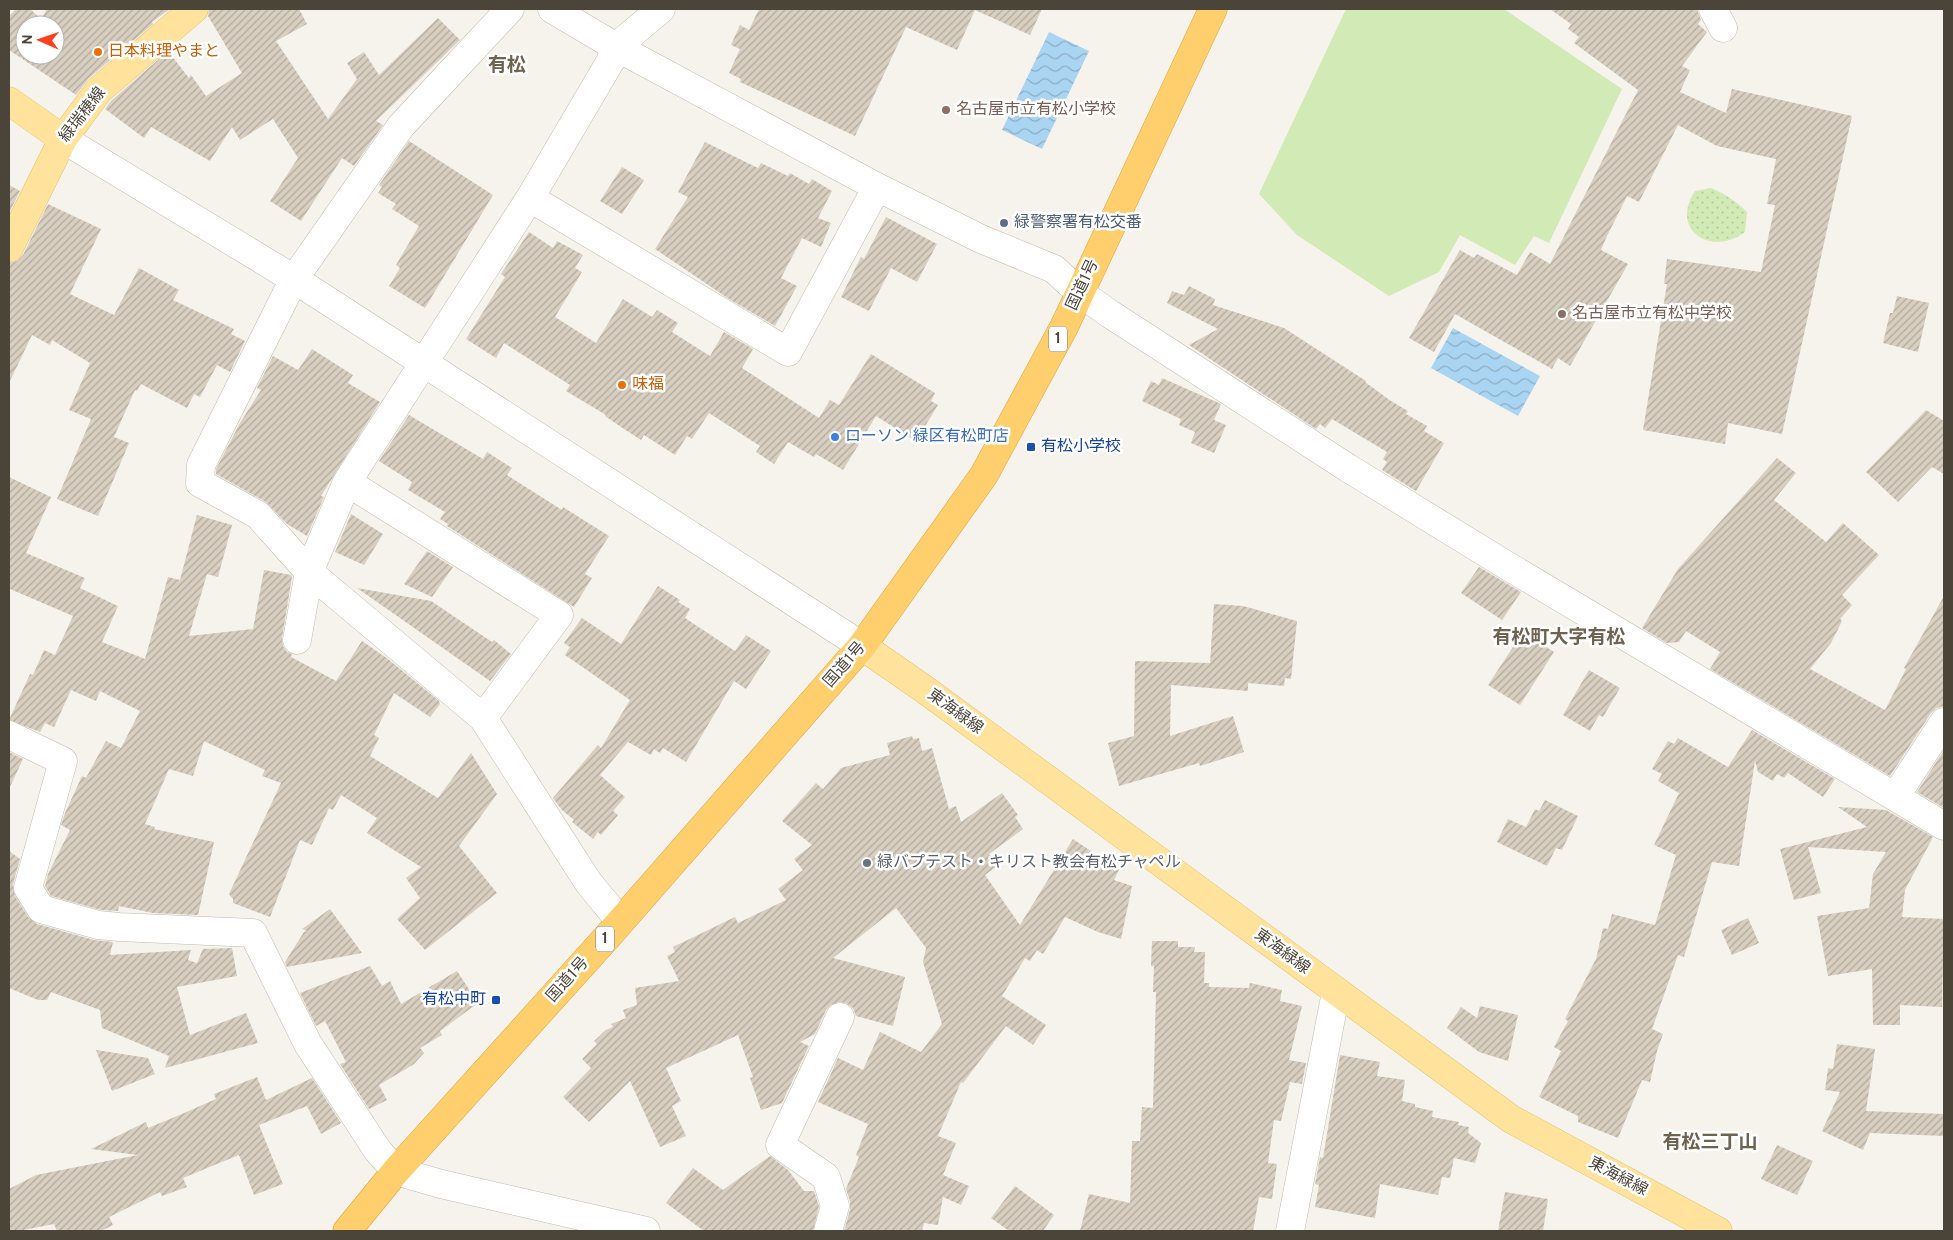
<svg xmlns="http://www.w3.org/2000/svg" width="1953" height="1240" viewBox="0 0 1953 1240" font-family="Overpass,'Noto Sans JP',sans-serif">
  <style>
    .grass { fill: url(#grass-dots) }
    .garden { fill: #d2eab5 }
    .water { fill: url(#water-waves) }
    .building { fill: url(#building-hatch); fill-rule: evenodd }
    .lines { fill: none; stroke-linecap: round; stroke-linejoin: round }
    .minor-casing { stroke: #c2bbae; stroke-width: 29 }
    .major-casing { stroke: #e6c16a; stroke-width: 29 }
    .highway-casing { stroke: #e0a43c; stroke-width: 29 }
    .minor { stroke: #fff; stroke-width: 28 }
    .major { stroke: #ffe39c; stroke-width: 28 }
    .highway { stroke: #ffcf6e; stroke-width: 28 }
    .food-dot { fill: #e8710a; stroke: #fff; stroke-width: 2 }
    .education-dot { fill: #8d6e63; stroke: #fff; stroke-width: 2 }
    .service-dot { fill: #5c6f8a; stroke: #fff; stroke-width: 2 }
    .shop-dot { fill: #3f7fe0; stroke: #fff; stroke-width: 2 }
    .transit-dot { fill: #1a4fb4; stroke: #fff; stroke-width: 2 }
    .worship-dot { fill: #6b7280; stroke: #fff; stroke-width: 2 }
    .labels { text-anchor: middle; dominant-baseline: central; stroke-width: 5; stroke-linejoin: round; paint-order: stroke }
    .shield { fill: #fff; stroke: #817c74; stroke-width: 1 }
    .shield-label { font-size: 15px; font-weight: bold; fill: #4b4439 }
    .food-label { font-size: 16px; fill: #c56008; stroke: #fff; text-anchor: start }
    .education-label { font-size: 16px; fill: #785e54; stroke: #fff; text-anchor: start }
    .street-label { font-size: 16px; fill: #4b4439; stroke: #fff }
    .service-label { font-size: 16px; fill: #4e5e75; stroke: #fff; text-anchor: start }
    .shop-label { font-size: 16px; fill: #366cbe; stroke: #fff; text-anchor: start }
    .transit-label { font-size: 16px; fill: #164399; stroke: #fff; text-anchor: start }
    .worship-label { font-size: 16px; fill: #5b616d; stroke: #fff; text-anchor: start }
    .quarter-label { font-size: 19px; font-weight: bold; fill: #6e6250; stroke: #fff }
  </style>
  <defs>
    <pattern id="grass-dots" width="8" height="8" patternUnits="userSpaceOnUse" patternTransform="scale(1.25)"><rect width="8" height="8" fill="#d2eab5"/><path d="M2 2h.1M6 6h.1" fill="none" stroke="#b6ca9c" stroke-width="1.8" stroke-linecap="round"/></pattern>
    <pattern id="water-waves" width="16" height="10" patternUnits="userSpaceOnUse" patternTransform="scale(1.25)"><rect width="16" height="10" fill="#a9d4f2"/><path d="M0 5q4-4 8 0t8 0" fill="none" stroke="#8caec5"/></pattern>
    <pattern id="building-hatch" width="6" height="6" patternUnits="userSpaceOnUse" patternTransform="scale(1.25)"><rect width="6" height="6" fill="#d8cfc1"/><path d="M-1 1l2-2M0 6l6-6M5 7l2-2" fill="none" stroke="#b1aa9e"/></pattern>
  </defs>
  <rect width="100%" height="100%" fill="#f6f3ec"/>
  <path class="grass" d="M1711 188C1725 194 1736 201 1747 212L1745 232C1712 257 1669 231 1695 191Z"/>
  <path class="garden" d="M1346 9H1504L1622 89 1549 243 1534 236 1515 265 1460 235 1439 272 1389 296 1297 235 1259 194Z"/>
  <path class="water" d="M1049 32 1089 51 1042 149 1002 130Z
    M1453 328 1540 376 1518 416 1431 368Z"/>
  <path class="building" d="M16 9H30L41 19 47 9H170L152 22 153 24 89 78 76 95 9 50V16ZM25 25H55V55H25Z
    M209 9H299L307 24 276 41 328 119 357 79 347 63 364 52 379 75 438 18 460 40 376 121 383 125 354 166 342 158 301 221 270 201 298 158 273 119 240 140 232 127 210 161 151 127 144 138 105 109 111 101 168 51 189 78 191 75 206 96 242 73 208 16Z
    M759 9H1042L1030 35 975 10 957 50 906 27 855 136 740 82 741 79 729 73 740 49 731 45 740 25 749 30Z
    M1550 9H1697L1701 20 1698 24 1707 32 1682 66 1690 70 1680 92 1726 113 1732 89 1852 116 1782 434 1728 423 1725 444 1643 430 1667 284H1664L1667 259 1761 272 1775 205 1767 204 1776 159 1717 146 1678 125 1639 202 1627 196 1606 238 1601 250 1628 264 1570 366 1558 358 1552 369 1455 314 1434 352 1409 338 1460 250 1474 258 1477 254 1517 275 1530 252 1550 264 1638 90 1574 43 1579 37 1568 29 1571 24Z
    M409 141 493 195 425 308 389 286 400 268 396 265 419 226 392 209 396 204 378 193 382 187 379 185Z
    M705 142 758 168 761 163 788 176 790 173 809 184 812 179 832 191 818 218 831 223 821 247 802 238 781 278 797 286 775 326 729 299 655 249 688 197 678 192Z
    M622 167 644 180 622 214 600 201Z
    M9 185 20 191 9 213Z
    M48 204 101 229 70 294 114 315 139 268 179 290 173 300 234 329 231 334 245 341 230 372 217 365 200 397 194 394 187 408 141 384 137 391 135 390 114 437 129 443 98 516 57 499 91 419 69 410 90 363 52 340 50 345 32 335 9 383V263L17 261 23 255Z
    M886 217 937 244 917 282 891 268 869 311 841 297 861 257 864 259Z
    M529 232 553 248 557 241 583 255 575 268 582 272 555 317 596 343 623 299 652 317 657 310 678 323 672 332 710 356 724 332 753 349 742 368 819 418 830 400 839 405 871 354 935 393 931 401 938 405 916 441 876 416 843 470 816 454 814 457 788 442 774 464 756 452 760 446 709 413 692 439 687 436 675 455 644 435 641 440 621 427 605 416 606 415 566 391 570 385 504 343 496 358 466 339 505 277 501 274Z
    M1189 286 1215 299 1213 305 1284 328 1366 381 1365 382 1391 401 1408 411 1406 414 1427 426 1424 431 1444 443 1416 491 1382 470 1387 462 1383 459 1387 452 1332 419 1325 428 1320 424 1316 429 1189 345 1218 329 1167 303 1172 291 1184 295Z
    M1897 296 1929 303 1918 352 1883 343 1890 313H1893Z
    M312 349 353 375 348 383 380 402 321 496 324 497 307 536 287 524 266 502 216 474V469L240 423 261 390 257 388 273 356 298 370Z
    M1162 378 1221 404 1214 420 1226 425 1214 453 1191 443 1195 432 1179 425 1181 419 1142 401 1151 381 1159 385Z
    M1926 410 1944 421V474L1932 467 1898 502 1866 472Z
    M409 415 483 459 487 452 512 468 507 475 562 510 563 507 609 536 585 574 592 578 574 607 447 526 448 524 440 519 445 512 408 490 412 482 379 461Z
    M1777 458 1796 473 1774 500 1826 542 1843 523 1879 555 1842 595 1852 605 1840 619 1842 621 1831 643 1810 669 1885 710 1906 669 1904 668 1944 596V706L1937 708 1931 713 1890 776 1710 669 1720 652 1686 631 1679 642 1667 643 1642 628 1678 569Z
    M9 477 51 497 26 553 85 578 80 588 118 606 102 642 145 659 168 577 180 580 197 515 232 525 218 577 207 574 189 636 253 629 264 570 291 575 292 577 282 638 283 646 287 652 292 654 291 657 336 681 362 641 388 659 439 701 440 704 430 717 394 693 374 735 379 738 370 756 438 798 471 753 497 794 459 846 497 893 425 950 397 919 420 898 406 878 421 867 367 833 377 818 341 795 333 810 329 808 312 845 300 840 270 917 233 903V899L229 894 281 783 262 776 265 770 204 741 193 776 169 769 145 824 155 827 154 829 214 842 198 915 153 913 119 906 118 911 101 910 51 896 45 886 48 874 70 830 61 825 65 813 82 776 86 778 106 741 121 748 140 711 100 691 96 701 71 690 54 727 45 723 40 732 9 720 30 674 33 675 44 650 55 655 73 616 10 589 9 592Z
    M351 514 383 534 364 565 335 552Z
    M427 551 453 567 432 597 404 584Z
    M1479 567 1521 592 1502 620 1461 593Z
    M658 586 680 600 678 602 690 609 685 618 735 651 746 635 771 651 746 689 734 681 686 762 663 748 660 753 654 749 651 755 628 742 600 775 625 797 613 811 618 815 601 835 598 832 593 839 572 822 574 820 562 810 553 798 598 745 601 748 630 700 565 655 570 647 564 643 582 618 621 644Z
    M357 588 431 601 492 642 494 640 511 654 490 681Z
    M1214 604 1243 606 1297 621 1291 679 1285 678 1284 686 1248 683V691L1171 685 1170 736 1233 716 1244 752 1200 766 1199 763 1119 786 1108 743 1134 736 1135 661 1210 663Z
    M1523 632 1554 652 1520 705 1488 685Z
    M1589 670 1620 688 1603 717 1599 715 1590 731 1563 715Z
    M1752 730 1835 779 1823 797 1788 773 1784 778 1777 774 1773 781 1758 772 1755 761 1739 866 1712 862 1684 957 1678 955 1652 1029 1663 1034 1657 1051 1650 1082 1642 1080 1618 1138 1578 1122V1116L1539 1097 1561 1051 1554 1047 1568 1021 1565 1019 1596 959 1603 928 1608 929 1612 914 1655 925 1676 855 1654 845 1679 793 1658 781 1662 774 1652 769 1668 741 1674 744 1678 738 1728 767Z
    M912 736 913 739 919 738 922 751 932 748 949 809 956 806 961 822 1002 793 1018 815 1015 817 1023 829 989 854 997 866 985 875 1020 925 1073 839 1119 870 1114 880 1132 886 1121 939 1098 932 1065 917 1043 954 1037 950 1030 961 1025 958 1002 996 1046 1025 1033 1045 1006 1026 963 1083 961 1082 938 1136 956 1143 943 1175 969 1186 961 1205 943 1197 938 1225 924 1223 922 1231H844L850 1210V1201L846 1189 859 1157 856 1155 868 1124 818 1102 838 1058 863 1070 880 1032 921 1052 942 1024 923 962 926 948 896 908 833 958 905 977 893 1026 856 1016 853 1008 846 1003 838 1002 831 1005 826 1010 815 1034 800 1042 809 1046 782 1103 761 1110 750 1078 753 1077 738 1035 666 1068 681 1101 672 1106 686 1136 660 1147 630 1081 589 1122 563 1097 591 1068 582 1059 597 1044 594 1041 606 1030 613 1027 611 1024 626 1018 623 1010 637 1005 635 988 679 981 667 956 675 952 673 947 735 917 738 923 786 900 778 889 803 870 794 859 812 845 782 821 816 783 823 789 841 768 890 755 887 743Z
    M1944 750V808L1917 792Z
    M9 752 23 759 9 789Z
    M1545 800 1578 816 1562 850 1556 848 1547 866 1497 842 1508 819 1526 827 1535 809 1539 811Z
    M1838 807 1886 810 1933 837 1905 890 1902 917 1944 919 1942 1007 1900 1005V1025H1873L1872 969 1828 976 1817 916 1869 908 1873 874 1886 852 1808 847 1821 893 1794 900 1780 849 1867 827Z
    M9 851 20 859 13 884 15 896 28 917 37 924 94 940 113 942 110 955 191 950 188 960 197 963 203 949 232 948 237 976 177 987 190 1035 246 1013 258 1043 165 1068 169 1056 102 1028 100 1010 51 992 47 1000H38L9 988Z
    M330 909 362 953 287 967 285 962 304 932 307 931 302 929Z
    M1748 918 1759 943 1732 955 1721 930Z
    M1152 941H1178V947H1195L1194 952H1205L1204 983H1209V987L1249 988 1250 983 1282 990 1280 1001 1302 1006 1289 1060 1306 1063 1302 1084 1290 1082 1281 1121 1274 1120 1268 1163 1277 1164 1272 1199 1259 1197 1253 1231H1080L1089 1194 1130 1203 1132 1141H1140L1142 1107 1153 1108 1156 992H1153L1154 966H1151Z
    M370 966 382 986 390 981 401 1004 457 971 478 1003 440 1031 442 1035 420 1048 424 1053 414 1064 379 1085 387 1100 369 1109 340 1064 346 1062 325 1021 316 1026 300 993Z
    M1480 1006 1518 1015 1508 1061 1479 1052 1447 1028 1461 1007 1477 1018Z
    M1837 1044 1875 1049 1866 1111 1944 1114V1136L1870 1133 1863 1150 1822 1131 1840 1092 1825 1090 1828 1068 1833 1069Z
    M96 1050 148 1058 155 1074 112 1091Z
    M1340 1055 1380 1062 1377 1076 1405 1080 1402 1101 1415 1104V1107L1433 1111 1432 1117 1459 1122 1458 1125 1469 1127 1468 1133 1481 1143 1475 1163 1454 1158 1450 1178 1442 1177 1438 1195 1380 1184 1375 1218 1315 1207 1319 1185 1315 1184 1320 1157 1323 1158Z
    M257 1077 266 1100 312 1078 341 1123 321 1134 307 1106 259 1125 283 1184 254 1195 239 1155 183 1178 187 1187 162 1196 160 1192 109 1217 113 1225 101 1231H57L54 1224 18 1231H9V1189L36 1175 138 1155 91 1149 146 1122 148 1128 182 1114 216 1099 214 1094Z
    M1777 1145 1813 1161 1797 1195 1761 1179Z
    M770 1156 788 1170 804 1191H814L819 1206 813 1231H704L666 1203 693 1168 723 1190Z
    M1015 1186 1054 1215 1043 1231H1009L991 1218Z
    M1505 1192 1548 1199 1543 1231H1498Z"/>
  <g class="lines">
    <defs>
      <path id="minor" d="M510 9 401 126 294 279 201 465 200 483 258 515 309 572 483 718 588 882 620 921
        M661 9 616 47 877 187 981 239 1054 269 1079 292 1110 314 1348 468 1506 565 1944 826
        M1713 9 1723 28
        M63 139 294 279 862 646
        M530 198 788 352 877 187
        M347 482 559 615 483 718
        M297 640 309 572 347 482 530 198 610 62 616 47 552 9
        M9 735 63 761 28 888 41 909 98 925 119 927 253 933 308 1044 378 1151 396 1171 441 1184 646 1231
        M1895 797 1944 722
        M828 1231 835 1206 826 1177 780 1145 840 1017
        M1290 1231 1336 992"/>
      <path id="major" d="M9 101 63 139
        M9 248 63 139 99 90 194 9
        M862 646 924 689 1511 1119 1718 1231"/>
      <path id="highway" d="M347 1231 396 1171 608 936 862 646 984 475 1064 327 1213 9"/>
    </defs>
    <use href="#minor" class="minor-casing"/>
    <use href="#major" class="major-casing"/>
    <use href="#highway" class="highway-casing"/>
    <use href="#minor" class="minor"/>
    <use href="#major" class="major"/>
    <use href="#highway" class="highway"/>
  </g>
  <g class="food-dot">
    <circle cx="98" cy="52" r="5"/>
    <circle cx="622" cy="385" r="5"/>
  </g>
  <g class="education-dot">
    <circle cx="946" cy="110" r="5"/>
    <circle cx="1562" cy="314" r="5"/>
  </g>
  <circle class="service-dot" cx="1004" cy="223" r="5"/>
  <circle class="shop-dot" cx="835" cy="437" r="5"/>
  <g class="transit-dot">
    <rect x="1026" y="442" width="10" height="10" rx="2.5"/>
    <rect x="491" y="995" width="10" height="10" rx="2.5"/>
  </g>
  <circle class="worship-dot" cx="867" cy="863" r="5"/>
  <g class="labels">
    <g class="shield">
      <rect x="1049" y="326.5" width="18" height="25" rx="4"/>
      <rect x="596" y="926.5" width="18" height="25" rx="4"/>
    </g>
    <g class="shield-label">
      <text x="1058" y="339">1</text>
      <text x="605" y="939">1</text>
    </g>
    <g class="food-label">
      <text x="108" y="52">日本料理やまと</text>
      <text x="632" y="385">味福</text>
    </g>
    <g class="education-label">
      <text x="956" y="110">名古屋市立有松小学校</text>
      <text x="1572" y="314">名古屋市立有松中学校</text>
    </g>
    <g class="street-label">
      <text transform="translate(83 115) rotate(-52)">緑瑞穂線</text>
      <text transform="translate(1083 285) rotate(-65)">国道1号</text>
      <text transform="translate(845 665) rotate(-49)">国道1号</text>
      <text transform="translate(955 712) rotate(36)">東海緑線</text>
      <text transform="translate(1282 952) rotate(36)">東海緑線</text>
      <text transform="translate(568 980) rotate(-48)">国道1号</text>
      <text transform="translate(1618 1177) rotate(28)">東海緑線</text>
    </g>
    <g class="service-label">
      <text x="1014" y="223">緑警察署有松交番</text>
    </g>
    <g class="shop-label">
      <text x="845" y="437">ローソン 緑区有松町店</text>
    </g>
    <g class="transit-label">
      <text x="1041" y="447">有松小学校</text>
      <text x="486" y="1000" text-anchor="end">有松中町</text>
    </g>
    <g class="worship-label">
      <text x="877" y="863">緑バプテスト・キリスト教会有松チャペル</text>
    </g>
    <g class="quarter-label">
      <text x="507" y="66">有松</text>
      <text x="1559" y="638">有松町大字有松</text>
      <text x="1710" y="1143">有松三丁山</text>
    </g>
  </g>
  <rect width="1953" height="1240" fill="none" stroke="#4b4439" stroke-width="20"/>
  <g transform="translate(40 40) rotate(272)"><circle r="24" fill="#ffffff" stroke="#b7b4b0"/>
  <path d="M0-4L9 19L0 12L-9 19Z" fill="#fc3f1d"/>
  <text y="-8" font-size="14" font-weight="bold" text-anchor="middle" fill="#4b4439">N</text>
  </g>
</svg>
